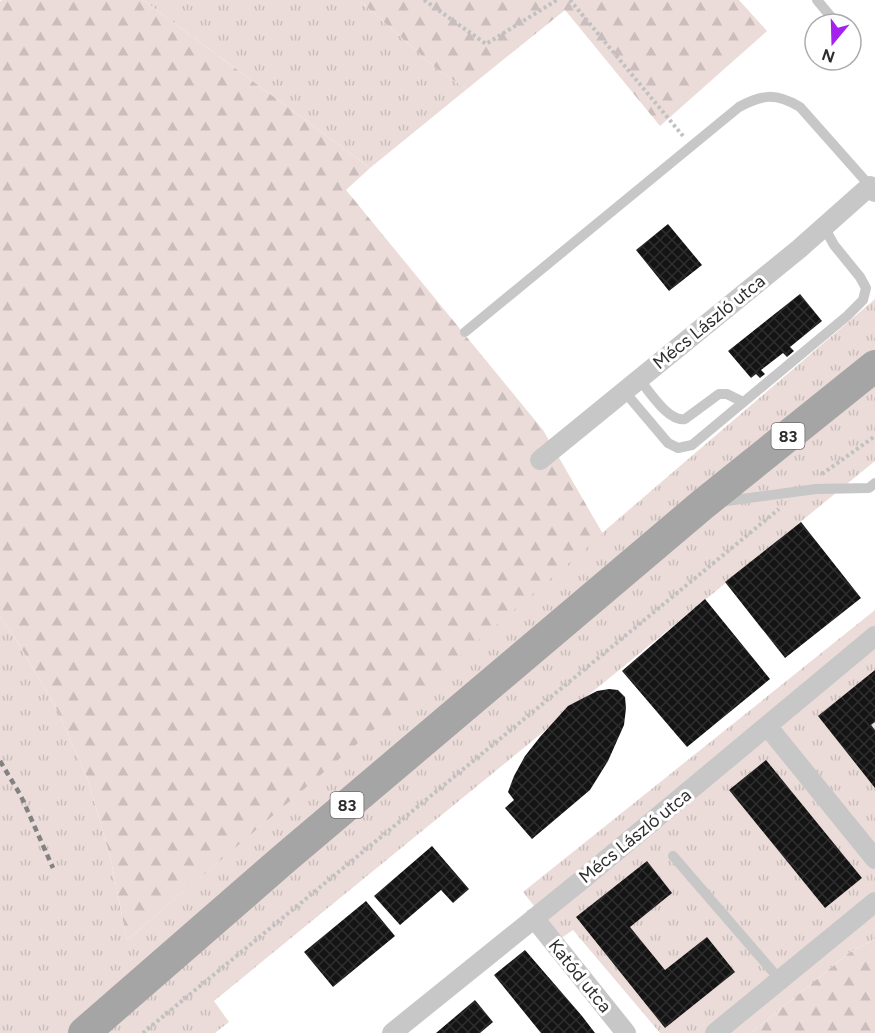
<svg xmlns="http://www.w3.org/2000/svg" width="875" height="1033" viewBox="0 0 875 1033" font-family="Figtree,sans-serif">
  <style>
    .grass { fill: url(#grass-tufts) }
    .forest { fill: url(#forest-firs) }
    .building { fill: url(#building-cross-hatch) }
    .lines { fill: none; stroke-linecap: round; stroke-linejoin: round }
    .path { stroke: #c1c1c1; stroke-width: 4; stroke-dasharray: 3 3; stroke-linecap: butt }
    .service { stroke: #c7c7c7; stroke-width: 10 }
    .minor { stroke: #c7c7c7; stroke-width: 20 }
    .primary { stroke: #a5a5a5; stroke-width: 32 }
    .rail { stroke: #828282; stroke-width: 4.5; stroke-dasharray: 6 4.5; stroke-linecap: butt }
    .labels { text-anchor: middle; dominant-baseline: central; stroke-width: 6; stroke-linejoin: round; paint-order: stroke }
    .shield { fill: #fff; stroke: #6c6c6c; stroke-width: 1.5 }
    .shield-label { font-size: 16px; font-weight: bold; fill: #2d2d2d }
    .street-label { font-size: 18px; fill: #2d2d2d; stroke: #fff }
  </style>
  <defs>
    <pattern id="grass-tufts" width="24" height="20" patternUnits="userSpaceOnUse" patternTransform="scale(1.5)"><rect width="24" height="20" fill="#ebdcd9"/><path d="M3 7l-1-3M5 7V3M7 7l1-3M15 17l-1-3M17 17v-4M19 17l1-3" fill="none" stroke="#cabdbb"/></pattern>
    <pattern id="forest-firs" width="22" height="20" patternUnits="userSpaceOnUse" patternTransform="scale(1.5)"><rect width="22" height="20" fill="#ebdcd9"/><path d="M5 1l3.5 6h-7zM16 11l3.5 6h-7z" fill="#cabdbb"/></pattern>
    <pattern id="building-cross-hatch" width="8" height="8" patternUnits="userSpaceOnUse" patternTransform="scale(1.5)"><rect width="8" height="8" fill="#141414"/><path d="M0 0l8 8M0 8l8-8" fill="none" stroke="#2e2e2e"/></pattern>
  </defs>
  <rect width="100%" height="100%" fill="#fff"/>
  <path class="grass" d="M143 0H359L438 70 467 89 370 168Z
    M875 299V461L214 1001 229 1022 215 1033H0V617L19 644 56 708 87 777 110 856 127 940Z
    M875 610V939L849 953 751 1033H660L573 930 560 939 523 892Z"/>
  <path class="forest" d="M2 0H143L370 168 346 190 543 430 603 534 127 940 110 856 87 777 56 708 19 644 0 617V1Z
    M359 0H739L767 31 660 126 565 10 467 89 438 70Z
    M875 939V1033H751L849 953Z"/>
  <path class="building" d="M668 224 702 265 669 291 636 250Z
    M800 294 822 321 790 347 794 351 787 357 783 353 761 370 765 374 760 378 756 374 751 378 728 351Z
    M801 522 861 598 785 658 725 582Z
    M705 599 770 679 687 747 622 671Z
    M875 670V722L871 725 875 730V788L818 716Z
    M609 689 618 690 625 697 626 708 624 725 608 761 590 790 532 839 505 808 514 800 508 792 514 776 525 756 540 737 568 706 597 691Z
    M766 760 862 878 825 908 729 790Z
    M432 846 469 889 453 903 441 890 400 925 374 896Z
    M647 861 672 893 630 927 665 970 707 937 735 972 665 1028 576 917Z
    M366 901 395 936 333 987 304 952Z
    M525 950 582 1016 595 1033H541L494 975Z
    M475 1000 493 1022 480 1033H436Z"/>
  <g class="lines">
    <path class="path" d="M424 0 486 44 557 0
      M570 0 683 136
      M822 474 875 436
      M143 1033 779 509"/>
    <path class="service" d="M817 0 837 24
      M465 332 739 107C763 94 776 93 800 107L870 186
      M639 379C650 392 668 422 685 419L719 394H727L743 402
      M624 391 668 443 678 448 692 445 847 316 863 300 866 288 860 277 834 245 824 227
      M719 502 816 489 869 488 875 483
      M673 856 780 980"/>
    <path class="minor" d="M540 460 799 249 870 186 875 192
      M768 727 875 859
      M534 918 626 1033
      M392 1033 583 879 875 636
      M715 1033 875 902"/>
    <path class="primary" d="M84 1033 285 858 702 505 875 366"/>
    <path class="rail" d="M0 761 21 796 53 868"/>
  </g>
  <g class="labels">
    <g class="shield">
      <rect x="771.5" y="423" width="33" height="26" rx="4.5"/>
      <rect x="330.5" y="792" width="33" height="26" rx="4.5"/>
    </g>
    <g class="shield-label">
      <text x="788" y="436">83</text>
      <text x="347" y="805">83</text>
    </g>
    <g class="street-label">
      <text transform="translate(709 322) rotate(-39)">Mécs László utca</text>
      <text transform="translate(635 836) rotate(-39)">Mécs László utca</text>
      <text transform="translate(580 976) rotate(51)">Katód utca</text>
    </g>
  </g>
  <g transform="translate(833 42) rotate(199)"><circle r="28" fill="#ffffff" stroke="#ababab" stroke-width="1.5"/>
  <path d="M0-4.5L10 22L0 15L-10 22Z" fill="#a422f0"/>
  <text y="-9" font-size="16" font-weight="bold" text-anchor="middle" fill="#2d2d2d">N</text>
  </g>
</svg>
